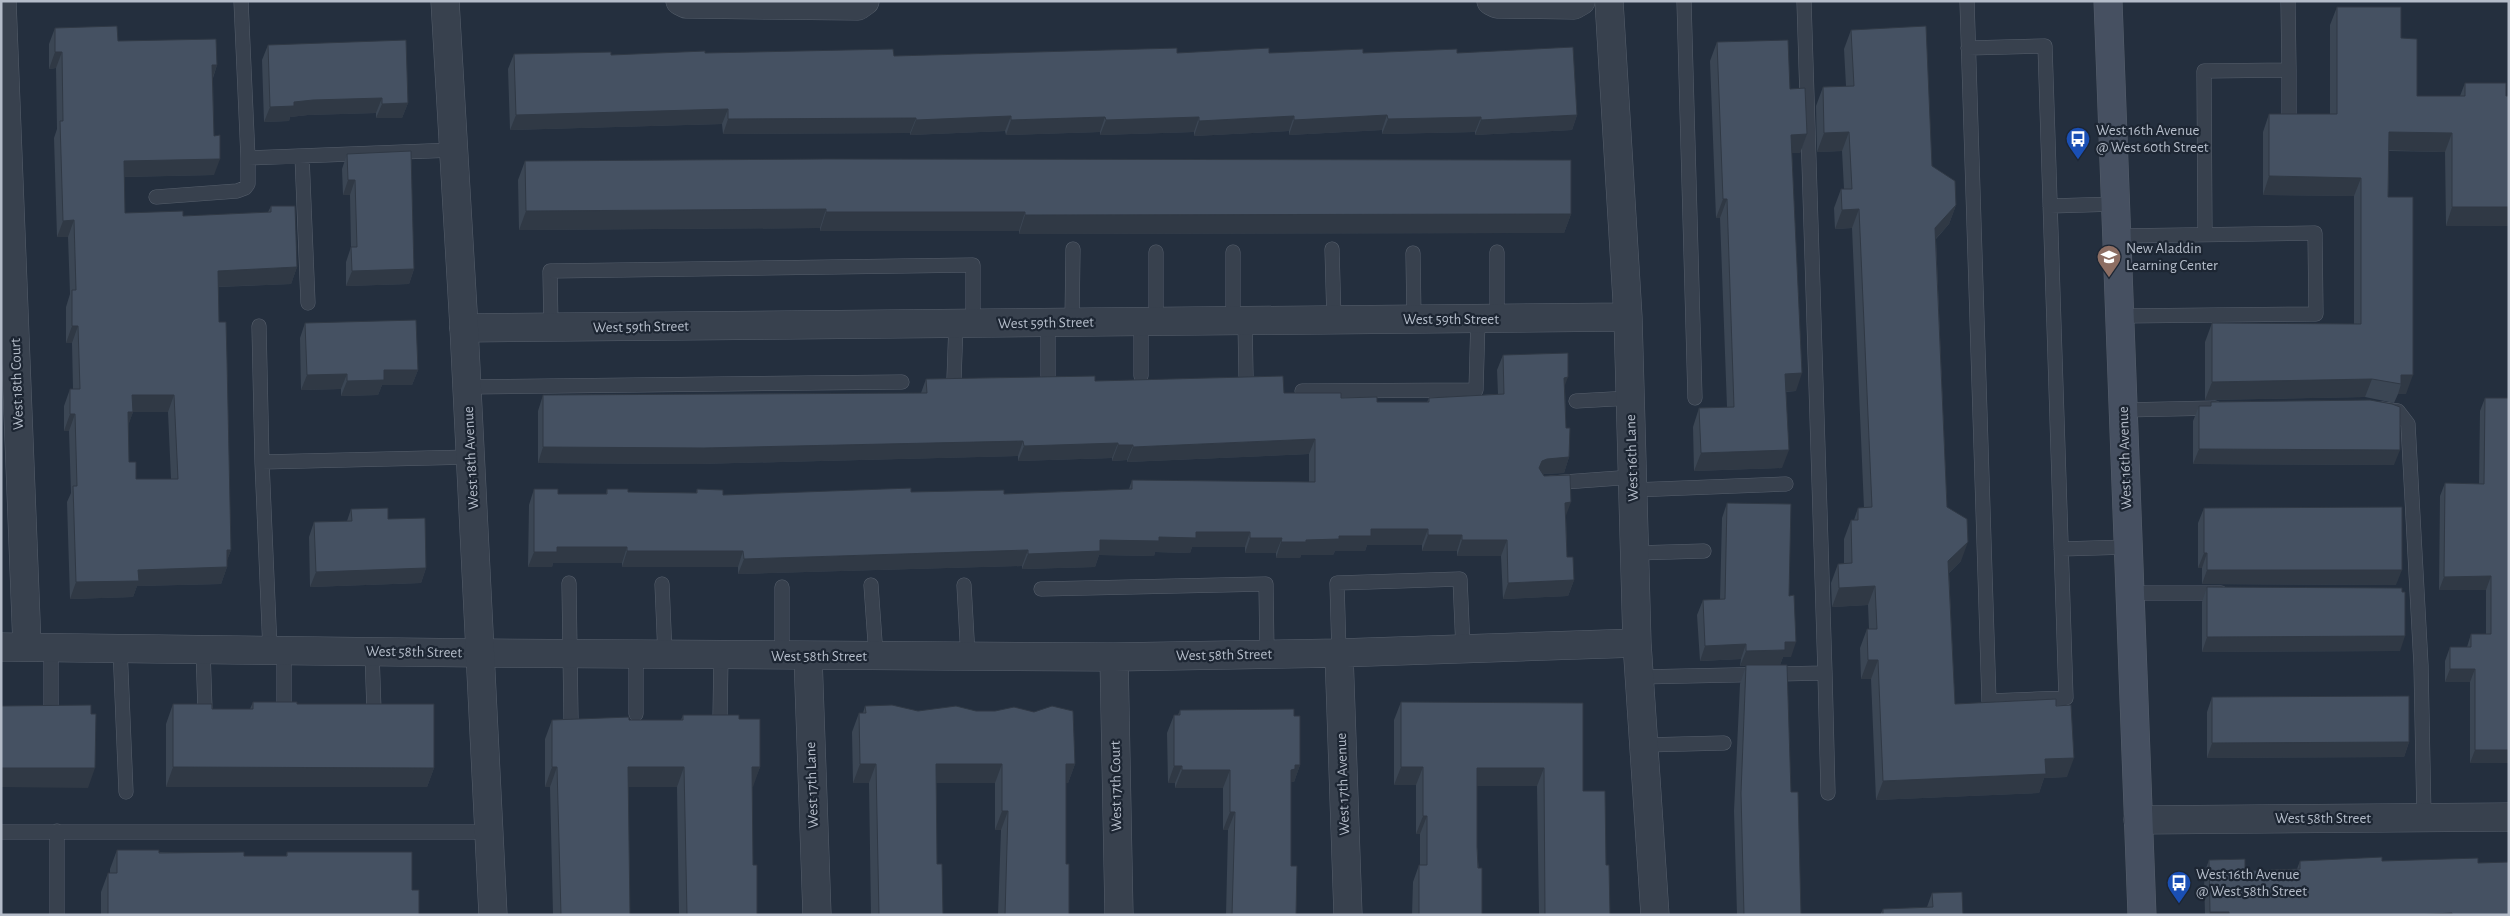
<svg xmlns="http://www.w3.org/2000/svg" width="2510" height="916" viewBox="0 0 2510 916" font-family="'Alegreya Sans',sans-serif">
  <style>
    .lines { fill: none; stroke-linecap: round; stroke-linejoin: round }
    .service-casing { stroke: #565f6c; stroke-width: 15 }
    .minor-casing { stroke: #565f6c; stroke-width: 29 }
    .tertiary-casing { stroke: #565f6c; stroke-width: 29 }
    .secondary-casing { stroke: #565f6c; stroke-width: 29 }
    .service { stroke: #38414e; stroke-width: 14 }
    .minor { stroke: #38414e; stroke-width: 28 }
    .tertiary { stroke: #38414e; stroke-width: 28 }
    .secondary { stroke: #465061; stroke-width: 28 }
    .wall { fill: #3b4654; fill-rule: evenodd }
    .shaded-wall { fill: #303945 }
    .building { fill: #455162; stroke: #303945; fill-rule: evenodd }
    .labels { text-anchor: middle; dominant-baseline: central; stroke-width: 4.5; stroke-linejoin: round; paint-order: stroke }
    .poi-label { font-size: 15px; fill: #b4bcc9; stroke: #1d2633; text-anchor: start }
    .street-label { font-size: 15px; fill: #b4bcc9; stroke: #1d2633 }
  </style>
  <rect width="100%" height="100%" fill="#242f3e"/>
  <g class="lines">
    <defs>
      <path id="service" d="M241 1 248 158 454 150
        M1684 1 1695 398
        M1804 1 1825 673
        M1967 1 1989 701 2066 698 2045 46 1968 48
        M2289 70V115
        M302 156 308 303
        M156 197 237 191 245 188 248 184V158
        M2050 206 2116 204
        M2205 235 2204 71 2289 70 2288 1
        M2117 236 2315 233 2316 314 2120 316
        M1332 249 1334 320
        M1156 252V322
        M1233 252V321
        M1413 253 1414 319
        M1497 319V252
        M1245 321 1246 376
        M1072 322 1073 249
        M1141 322V376
        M259 326 262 462 470 457
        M551 328 550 271 973 265V323
        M1048 376V323
        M954 379 956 324
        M467 387 902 382
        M1302 391 1476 390 1478 319
        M1576 401 1631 398
        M2382 409 2398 411 2408 424 2421 665 2424 818
        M2123 410 2215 408
        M262 462 270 650
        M1551 483 1633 477
        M1633 490 1786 484
        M2061 549 2128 547
        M1635 553 1704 551
        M569 583 571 719
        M662 584 665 655
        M871 585 876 656
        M964 585 968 657
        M782 587V656
        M1041 589 1266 584 1267 655
        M2130 593H2221
        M51 647V712
        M120 647 126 792
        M203 649 205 710
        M284 650V712
        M372 652 374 711
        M1339 653 1337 583 1460 579 1463 649
        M636 654V714
        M1639 677 1825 673 1828 793
        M720 718 721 655
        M1644 745 1724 743
        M57 831V915
        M1 832H489"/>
      <path id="minor" d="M2 1 27 646
        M1609 1 1628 317 1637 643 1655 915
        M464 328 1628 317
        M1 647 480 653 1114 657 1339 653 1637 643
        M1339 653 1348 915
        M808 656 817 915
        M1114 657 1119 915
        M2138 820 2509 817"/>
      <path id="tertiary" d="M445 1 464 328 493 915
        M680 1 686 4 858 6 865 1
        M1491 1 1497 4 1574 5 1581 1"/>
      <path id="secondary" d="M2108 1 2142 915"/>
    </defs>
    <use href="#service" class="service-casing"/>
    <use href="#minor" class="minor-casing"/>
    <use href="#tertiary" class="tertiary-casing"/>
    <use href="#secondary" class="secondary-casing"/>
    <use href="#service" class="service"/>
    <use href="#minor" class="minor"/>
    <use href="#tertiary" class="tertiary"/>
    <use href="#secondary" class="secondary"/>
  </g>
  <path class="wall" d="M2337 7 2401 38 2417 96H2460L2465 83 2509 226H2446L2445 152 2389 151 2388 197 2406 394H2398L2394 403 2365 397 2205 400V342L2212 323 2354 324V196L2263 195V132L2269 114H2330V25Z
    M55 28 118 41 217 65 213 78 214 175 124 177 125 213 183 216 268 212 271 206 297 267 291 284 218 287 219 322 231 550 227 560V567L221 584 137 586 133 597 70 599 67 502 71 493 69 431H64V406L70 389H73L72 343H66V307L70 294 68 237H57L54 138 57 129 56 68 49 69V44ZM133 412H168L171 479H136L129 462 128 425Z
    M1851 30 1956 205 1949 224 1936 239 1947 507 1961 561 1949 573 1955 704 2056 706 2067 777 2044 778 2039 793 1876 800 1871 679H1861L1860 648 1867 629H1869L1868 605 1832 607 1831 583 1838 564H1844V539L1851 520H1854L1858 508H1864L1852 228 1835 229 1834 208 1841 189H1844L1842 151 1817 152 1816 106 1823 87 1846 86 1844 49Z
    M1717 42 1790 89 1807 134 1800 153H1792L1796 391 1786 392 1782 468 1694 471 1693 427 1699 408 1727 407 1720 218H1716L1710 61Z
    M268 45 408 103 402 118H376V113L308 115 290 117 289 121 264 122 262 60Z
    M705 53 894 56 1177 53H1457L1577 115 1572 130 1475 135V132L1382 134V130L1289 135V131L1194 136V132L1100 135V132L1006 135 1005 131 910 135V133L723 134 722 124 510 130 508 69 514 54 611 55Z
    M347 154 414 269 409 284 346 286V262L351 247 350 195H343L342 169Z
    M525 161 1571 214 1564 233 1019 234V231H820V228L519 230 518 180Z
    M305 323 418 370 412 385H382L378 395 341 396V389L301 390 300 338Z
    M1503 355 1565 387 1566 428 1569 457 1564 473 1543 474 1566 517 1567 557 1574 580 1568 596 1503 599 1501 556H1457V551H1422V545H1367L1365 551H1335L1333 555H1301L1300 558H1276V553H1245V547H1192L1190 553 1155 552 1154 556 1099 555 1095 567 1022 569V566L738 574V567H622V563H553L552 567H528L529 505 534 489 558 494H606L607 489 628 492 696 493 697 489 723 495 911 492 1004 494 1129 489 1132 480 1309 482V454L1127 462V460L1112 461V458L1018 461V456L698 464 538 463V411L543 395 921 393 926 379 1095 381 1284 393 1341 398 1377 402H1427L1429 398 1498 394 1497 370Z
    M2485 398 2509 763H2470V682H2445V661L2450 647H2467L2471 634H2486V590H2439L2440 496 2445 483 2479 484 2480 411Z
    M2211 402 2394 465 2193 464V421L2199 406H2210Z
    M1727 503 1789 596 1791 657H1783L1780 665 1801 915H1737L1734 811 1740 684 1746 666H1740L1741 659 1700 661 1697 615 1703 600H1720L1722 518Z
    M2204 508 2396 585 2202 584V568H2198V523Z
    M351 509 388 519 426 568 421 583 310 587 309 537 314 522 347 521Z
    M2207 587 2400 651 2202 652V602Z
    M2212 697 2409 742 2404 757 2207 758V712Z
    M253 702 297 704 434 768 427 787H166V724L173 704 212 709H250Z
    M1401 702 1583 703V791L1606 865 1610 915H1539L1537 786H1477V847L1482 915H1412L1413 882 1419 865H1420V834H1416V785H1394V720Z
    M865 706 1075 764 1068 783H1066V864L1069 915H998L1001 830H995V783H936L937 864 943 915H871L869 783H853L852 732 859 713H863Z
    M1180 710 1294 716 1300 765 1294 782H1291V866L1296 915H1226L1228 830H1223V788H1175V783H1168L1167 733 1174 715H1178Z
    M683 715 739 719 760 767 752 787 753 865 757 915H679L677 787H628L630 915H553L550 787H545V739L552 720H681Z
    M117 850 244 856H286L287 852 412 890 419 915H101V892L108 873H110V869Z
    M2209 860 2245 871 2297 869 2300 861H2382L2478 863 2509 915H2205L2204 874Z
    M1932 893 1963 915H1880L1883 909 1927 907Z"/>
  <path class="shaded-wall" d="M55 52H62L56 68 49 69Z
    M212 65H217L211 82Z
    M382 98 376 113 308 115 290 117 289 121 264 122 270 107 294 102 313 100Z
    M408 103 402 118H376L382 104Z
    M728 109 722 124 510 130 516 115Z
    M1387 115 1382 130 1289 135 1294 120Z
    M1577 115 1572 130 1475 135 1481 120Z
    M1011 116 1005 131 910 135 916 120Z
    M1294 116 1289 131 1194 136 1199 121Z
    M1105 117 1100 132 1006 135 1011 120Z
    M1199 117 1194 132 1100 135 1106 120Z
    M1481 117 1475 132 1382 134 1388 119Z
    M916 118 910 133 723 134 728 119Z
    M1849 132 1842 151 1817 152 1824 133Z
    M2389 132 2452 133 2445 152 2382 150Z
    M1807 134 1800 153H1785L1791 135Z
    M220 159 214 175 118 177 124 161Z
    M2269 176 2361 178 2354 196 2263 195Z
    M348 180H355L350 195H343Z
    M1723 199H1727L1720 218H1716Z
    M1956 205 1949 224 1928 247 1935 228Z
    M2452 207H2509V226H2446Z
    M826 209 820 228 519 230 526 211Z
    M1859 209 1852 228 1835 229 1842 210Z
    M826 212H1025L1019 231H820Z
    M1571 214 1564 233 1019 234 1025 215Z
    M74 220 68 237H57L63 221Z
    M297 267 291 284 212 287 218 271Z
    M414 269 409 284 346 286 352 271Z
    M72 326H78L72 343H66Z
    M384 370H418L412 385H382L378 395 341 396 347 381Z
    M1802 373 1796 391 1779 392 1785 374Z
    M347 374 341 389 301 390 307 375Z
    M2401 375H2413L2406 394H2398L2401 384Z
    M1568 377 1562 393 1564 378Z
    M2372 379 2365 397 2205 400 2212 382Z
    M132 395H174L168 412H126Z
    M128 412H133L127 429Z
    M70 414H75L69 431H64Z
    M1315 439 1309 454 1127 462 1133 447Z
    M1023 441 1018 456 698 464 538 463 543 447Z
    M1118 443 1112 458 1018 461 1024 446Z
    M1118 445H1133L1127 460 1112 461Z
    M2199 449 2400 450 2394 465 2193 464Z
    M1789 450 1782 468 1694 471 1701 453Z
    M1569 457 1564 473 1541 474 1539 468 1542 461 1547 459Z
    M1571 502 1565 518V503Z
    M1371 529H1428L1422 545H1367L1365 551H1335L1333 555H1301L1300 558H1276L1281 542 1339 536Z
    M1196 532H1250L1245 547H1192L1190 553 1155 552 1154 556 1099 555 1095 567 1022 569 1028 554 1100 540 1159 537Z
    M1428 535H1462L1457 551H1422Z
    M1250 538H1282L1276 553H1245Z
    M1462 540H1507L1501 556H1457Z
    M1968 542 1961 561 1941 580 1948 561Z
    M557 547H627L622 563H553L552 567H528L534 552Z
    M227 550H231L225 566Z
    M1028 550 1022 566 738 574 744 559Z
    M627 551H743L738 567H622Z
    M2204 553H2207L2202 568H2198Z
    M227 567 221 584 137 586 133 597 70 599 76 582 138 570Z
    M426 568 421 583 310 587 316 572Z
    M2207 570H2402L2396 585 2202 584Z
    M2491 576 2486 590H2439L2444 577Z
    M1574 580 1568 596 1503 599 1508 583Z
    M1875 586 1868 605 1832 607 1839 588Z
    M2405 636 2400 651 2202 652 2207 637Z
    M1785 642H1796L1791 657H1783L1780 665 1740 666 1746 651Z
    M1746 644 1741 659 1700 661 1705 646Z
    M1868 660H1878L1871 679H1861Z
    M2450 669H2475L2470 682H2445Z
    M2409 742 2404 757 2207 758 2212 743Z
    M2475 750H2509V763H2470Z
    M2074 758 2067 777 2044 778 2039 793 1876 800 1883 781 2045 759Z
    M860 764H876L869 783H853Z
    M936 764H1002L995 783H929Z
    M1066 764H1075L1068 783H1059Z
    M1295 765H1300L1294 782H1290L1291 770Z
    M1174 766H1182L1175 783H1168Z
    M173 767 434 768 427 787H166Z
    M552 767H557L550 787H545Z
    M628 767H684L677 787H621Z
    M752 767H760L753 787H745Z
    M1401 767H1423L1416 785H1394Z
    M1 768H95L88 788 1 787Z
    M1477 768H1544L1537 786H1471Z
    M1182 770H1230L1223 788H1175Z
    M1002 811H1008L1001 830H995Z
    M1230 812H1235L1228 830H1223Z
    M1423 816H1427L1420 834H1416Z
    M2210 912H2229L2228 915H2209Z
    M2452 913 2451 915H2415Z"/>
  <path class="building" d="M2337 7H2401V38L2417 39V96H2465V83H2506V96H2509V207H2452V133L2389 132 2388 197H2413V375H2401V384L2372 379 2212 382V323L2361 324V178L2269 176V114H2337Z
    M117 26 118 41 216 39 217 65H212L214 136 220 135V159L124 161 125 213 183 211V216L271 212V206H295L297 267 218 271 219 322H226L227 360 231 550H227V567L138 570 139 581 76 582 73 486H77L75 414H70V389H80L78 326H72V290H76L74 220 63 221 60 121H63L62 52H55V28ZM132 395H174L178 479H136V462H129L128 412H133Z
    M1926 26 1932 166 1955 181 1956 205 1935 228 1947 507 1967 519 1968 542 1948 561 1955 704 2056 699V706L2071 705 2074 758 2045 759 2046 774 1883 781 1878 660H1868L1867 629H1877L1875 586 1839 588 1838 564 1852 563 1851 520H1858V508L1872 507 1859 209 1842 210 1841 189H1852L1849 132 1824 133 1823 87 1854 86 1851 30Z
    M406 40 408 103 382 104V98L313 100 294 102V106L270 107 268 45Z
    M1788 40 1790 89 1805 88 1807 134 1791 135 1802 373 1785 374 1789 450 1701 453 1699 408 1734 407 1727 199H1723L1717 42Z
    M1573 47 1577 115 1481 120V117L1388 119 1387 115 1294 120V116L1199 121V117L1106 120 1105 117 1011 120V116L916 120V118L728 119V109L516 115 514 54 611 52V55L705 51V53L893 49 894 56 1177 48V53L1269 48V53L1363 49V53L1457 49V53Z
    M411 151 414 269 352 271 351 247H357L355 180H348L347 154Z
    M826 159 1571 160V214L1025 215V212H826V209L526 211 525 161Z
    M416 320 418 370H384V380L347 381V374L307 375 305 323Z
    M1568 353V377L1564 378 1566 428H1570L1569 457 1547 459 1542 461 1539 468 1544 476 1570 475 1571 502 1565 503 1567 557H1573L1574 580 1508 583 1507 540H1462V535H1428V529H1371V536H1339V539L1306 540V542H1281L1282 538H1250V532H1196V538L1159 537V541L1100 540V551L1028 554V550L744 559 743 551H627V547H557V552H534V489H558V494H607V489H628V492L697 493V489L723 490V495L911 488V492L1004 490V494L1132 489V480L1315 482V439L1133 447V445H1118V443L1024 446 1023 441 704 448 543 447V395L927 393 926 379 1095 376V381L1283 376 1284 393H1341V398L1377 397V402H1429V398L1504 394 1503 355Z
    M2485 398H2509V750H2475V669H2450V647H2471V634H2491V576L2444 577 2445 483 2484 484Z
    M2370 400 2392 404 2400 407V450L2199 449V406H2211V402Z
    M1727 503 1791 504 1789 596 1794 595 1796 642H1785V650L1746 651V644L1705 646 1703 600 1725 599Z
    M2402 507V570H2207V553H2204V508Z
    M388 508V519L425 518 426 568 316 572 314 522 352 521 351 509Z
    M2207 587 2402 588V592H2405V636L2207 637Z
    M1746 665H1787L1791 792H1798L1801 915H1744L1741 793Z
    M2409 696V742L2212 743V697Z
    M253 702H297V704H434V768L173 767V704H212V709H253Z
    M1401 702 1583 703V791H1605L1606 865H1609L1610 915H1545L1544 768H1477V847L1478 868H1482V915H1419V865H1427V816H1423V767H1401Z
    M91 705V714H96L95 768H1V706Z
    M892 705 918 711 956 706 976 711H995L1014 707 1034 712 1052 706 1073 711 1075 764H1066V864H1069V915H1005L1008 811H1002V764H936L937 864H942L943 915H879L876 764H860L859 713H866L865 706Z
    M1294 709V716H1300V765H1295V769L1291 770V866H1297L1296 915H1232L1235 812H1230V770H1182V766H1174V715H1180V710Z
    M683 715H739V719H760V767H752L753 865H757V915H687L684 767H628L630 915H561L557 767H552V720L629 717V720H683Z
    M117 850H159V853L244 852V856H287V852H412V890H419V915H108V873H117Z
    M2382 857V861L2478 858V863L2509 862V915H2452V913L2415 915H2229V912H2210L2209 860 2245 859V871L2300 869V861Z
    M1962 892 1963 915H1883V909L1933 907 1932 893Z"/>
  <defs>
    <symbol id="bus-pin" viewBox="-11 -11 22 30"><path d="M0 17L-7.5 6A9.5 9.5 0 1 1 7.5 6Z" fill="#1a4fb4" stroke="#1d2633"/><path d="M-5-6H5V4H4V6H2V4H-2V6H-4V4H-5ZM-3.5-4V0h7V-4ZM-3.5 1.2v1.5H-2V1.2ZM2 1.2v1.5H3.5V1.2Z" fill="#fff"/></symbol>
    <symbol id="school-pin" viewBox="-11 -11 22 30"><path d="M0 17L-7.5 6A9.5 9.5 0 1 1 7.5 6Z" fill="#8d6e63" stroke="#1d2633"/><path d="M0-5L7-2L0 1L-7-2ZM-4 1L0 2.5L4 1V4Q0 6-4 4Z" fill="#fff"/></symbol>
  </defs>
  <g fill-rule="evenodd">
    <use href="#bus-pin" x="2064" y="125" width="28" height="38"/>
    <use href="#school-pin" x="2095" y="243" width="28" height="38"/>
    <use href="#bus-pin" x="2165" y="869" width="28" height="38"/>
  </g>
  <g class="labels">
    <g class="poi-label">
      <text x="2096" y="130">West 16th Avenue<tspan x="2096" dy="17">@ West 60th Street</tspan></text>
      <text x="2126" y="248">New Aladdin<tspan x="2126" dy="17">Learning Center</tspan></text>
      <text x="2196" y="874">West 16th Avenue<tspan x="2196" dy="17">@ West 58th Street</tspan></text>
    </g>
    <g class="street-label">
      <text x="1451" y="319">West 59th Street</text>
      <text transform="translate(1046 323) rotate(-1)">West 59th Street</text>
      <text transform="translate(641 327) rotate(-1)">West 59th Street</text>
      <text transform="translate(17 384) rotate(-92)">West 18th Court</text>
      <text transform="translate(471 458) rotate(-93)">West 18th Avenue</text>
      <text transform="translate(1632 458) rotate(-92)">West 16th Lane</text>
      <text transform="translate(2125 458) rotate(-92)">West 16th Avenue</text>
      <text transform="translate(414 652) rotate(1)">West 58th Street</text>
      <text transform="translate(1224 655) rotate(-1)">West 58th Street</text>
      <text x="819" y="656">West 58th Street</text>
      <text transform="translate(1343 784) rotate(-92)">West 17th Avenue</text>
      <text transform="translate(812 785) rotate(-92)">West 17th Lane</text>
      <text transform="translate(1116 786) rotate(-91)">West 17th Court</text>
      <text x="2323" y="818">West 58th Street</text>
    </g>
  </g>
  <rect width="2510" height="916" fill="none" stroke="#b4bcc9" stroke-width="5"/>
</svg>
